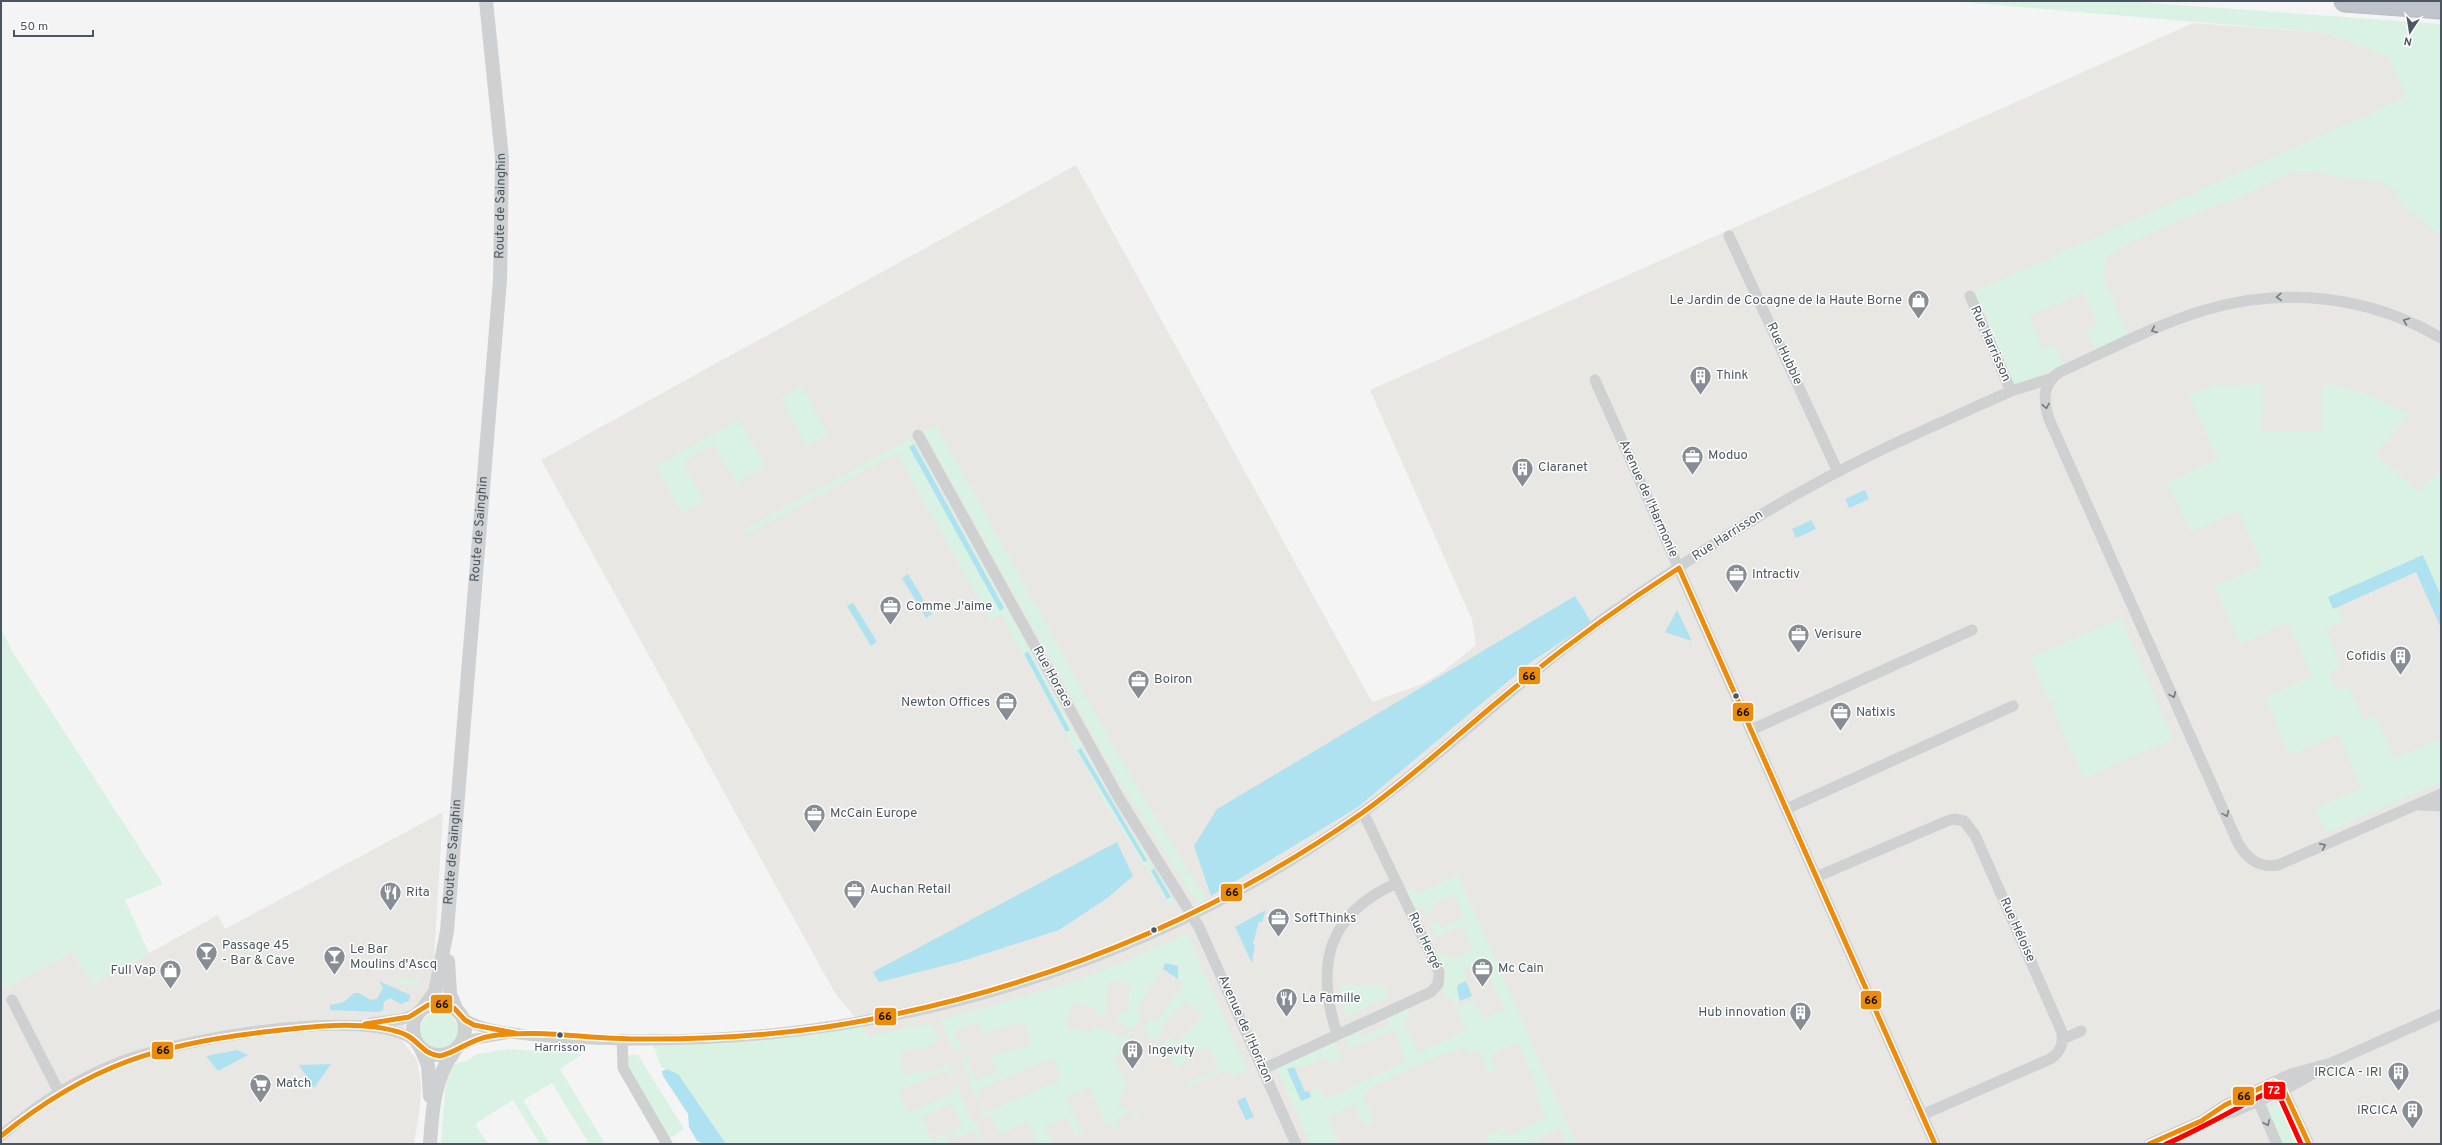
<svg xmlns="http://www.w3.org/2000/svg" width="2442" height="1145" viewBox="0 0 2442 1145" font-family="Overpass,sans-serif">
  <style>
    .commercial { fill: #e8e7e3 }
    .green { fill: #d9f2e3 }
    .water { fill: #aee2f0 }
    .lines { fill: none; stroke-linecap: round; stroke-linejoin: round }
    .motorway-casing { stroke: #b9bec3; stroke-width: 23 }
    .minor { stroke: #ced0d2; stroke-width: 11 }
    .tertiary { stroke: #ced0d2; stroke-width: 14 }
    .motorway { stroke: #bec4c9; stroke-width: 21 }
    .bus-1-casing { stroke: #fff; stroke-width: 8 }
    .bus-2-casing { stroke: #fff; stroke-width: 8 }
    .bus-1 { stroke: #ed8c0a; stroke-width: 5 }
    .bus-2 { stroke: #fe0000; stroke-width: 5 }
    .oneway { stroke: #727b83 }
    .bus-dot { fill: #4a5661; stroke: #fff; stroke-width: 1.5 }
    .labels { text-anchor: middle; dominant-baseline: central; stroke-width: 3; stroke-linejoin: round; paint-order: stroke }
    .bus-label { font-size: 12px; fill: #4a5661; stroke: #fff }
    .street-label { font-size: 13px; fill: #4a5661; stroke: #fff }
    .poi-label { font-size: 13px; fill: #4a5661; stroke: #fff; text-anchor: start }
    .line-badge { stroke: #fff; stroke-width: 1.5 }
    .badge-label { font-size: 11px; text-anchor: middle; font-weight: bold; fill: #fff }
    .pale-badge-label { font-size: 11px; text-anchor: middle; font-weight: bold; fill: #111 }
  </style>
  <rect width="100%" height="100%" fill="#f4f4f4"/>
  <path class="commercial" d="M2193 23 2327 33 2388 56 2441 168V1144H917L861 1024 836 995 541 460 1076 165 1372 702 1422 684 1445 670 1476 645 1472 620 1370 390Z
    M443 812 434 957H438L434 980 422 1003 412 1012 405 1024 402 1041 417 1060 421 1084 420 1107 414 1144H1V982L5 988 72 952 93 984 218 915 225 929Z"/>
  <path class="green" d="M1950 1H2123L2441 24V235L2413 214 2401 203 2394 190 2381 181 2337 177 2315 171H2294L2237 198 2201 211 2133 241 2107 256 2103 277 2127 335 2096 350 2087 331 2098 326 2083 292 2029 316 2044 350 2055 345 2063 365 2014 386 1974 292 2406 97 2388 56 2327 33Z
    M2263 383 2262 432H2322V384C2354 387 2381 399 2409 415L2375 454 2419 492 2441 468V596L2423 555 2332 596 2345 621 2326 629 2340 662 2339 667 2329 674 2335 689 2342 686 2350 689 2364 720 2375 714 2395 758 2441 738V782L2326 832 2315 809 2362 788 2338 734 2290 755 2265 698 2312 676 2288 622 2240 644 2215 586 2262 565 2238 511 2191 532 2167 483 2218 459 2188 395 2217 384 2231 387Z
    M802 386 828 434 806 446 781 398Z
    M739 420 765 467 736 483 714 445 683 462 704 501 682 513 656 466Z
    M936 425 1125 767 1206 899 1198 904 1114 773 924 432Z
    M912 438 1112 800 1171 895V907L1106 805 1001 615 990 620 989 618 897 453 746 535 743 530Z
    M2121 618 2173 739 2084 778 2030 658Z
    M1 628 12 651 163 884 125 900 149 953 93 984 72 952 5 988 1 982Z
    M1458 875 1576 1144H1568L1561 1128 1527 1144H1489L1486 1136 1504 1128 1508 1136 1546 1117 1536 1095 1538 1089 1517 1043 1490 1055 1496 1070 1489 1073 1479 1050 1467 1054 1465 1048 1440 1055 1368 1089 1369 1092 1362 1095 1375 1122 1364 1126 1355 1105 1327 1117 1339 1144H1310L1276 1067 1334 1041 1341 1059 1330 1064 1326 1057 1303 1067H1294L1301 1101 1311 1097 1309 1091 1319 1088 1325 1099 1401 1064 1405 1057 1394 1030 1350 1048 1345 1036 1357 1031 1361 1037 1390 1025 1386 1017 1407 1008 1410 1015 1402 1020 1418 1053 1466 1031 1455 1007 1475 1001 1483 1019 1505 1009 1483 960 1464 971 1467 979 1466 981 1458 985 1460 1001 1454 1004 1451 997 1446 999 1442 990 1446 977 1438 956 1446 953 1450 959 1473 950 1463 926 1436 937 1430 925 1438 921 1441 928 1464 917 1454 895 1431 905 1433 910 1426 913 1423 906 1416 909 1407 891 1413 886 1417 894Z
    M1187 934 1247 1070 1232 1077 1229 1069 1188 1087 1186 1082 1219 1070 1209 1047 1198 1049V1051L1186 1057 1187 1061 1175 1067 1167 1049 1159 1053 1160 1047 1170 1037 1176 1043 1202 1017 1186 1001 1159 1026 1164 1031 1156 1039H1152L1146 1033 1144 1028 1150 1018 1156 1022 1183 984 1178 979V966L1165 963 1136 1010 1142 1014 1133 1030 1118 1023 1120 1012 1127 1013 1130 984 1108 981 1105 1017 1095 1015 1097 1008 1073 1002 1066 1026 1090 1033 1092 1026 1125 1038 1128 1031 1133 1033 1114 1058 1126 1085 1117 1105 1141 1116 1134 1119 1130 1112 1115 1119 1119 1126 1114 1128 1110 1121 1105 1123 1089 1086 1067 1097 1082 1131 1075 1137 1067 1118 1045 1127 1052 1144H1037L1028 1122 1000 1134 991 1115 984 1117 980 1108 983 1105 987 1112 1061 1080 1052 1058 977 1090 980 1098H976L970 1086 971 1081 965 1067 961 1066V1059L970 1055 974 1056 966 1059 975 1080 998 1072 991 1056 1031 1045 1024 1022 982 1033 977 1022 954 1031 961 1046 968 1043V1045L954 1051 940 1020 1063 985 1110 968Z
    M399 978 419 980 418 985 398 983Z
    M1383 985 1389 997 1346 1016 1339 986Z
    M420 1031a19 19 0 1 1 38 0a19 19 0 1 1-38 0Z
    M931 1023 938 1039 934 1045 900 1052 904 1076 939 1069 945 1064 950 1066 953 1072 950 1077 947 1070 898 1092 908 1113 956 1092 953 1084 957 1085 972 1122 976 1123 981 1136 977 1138 974 1130 954 1139 951 1131 962 1126 952 1104 922 1117 932 1139 945 1134 948 1142 943 1144H726L678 1074 661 1067 649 1033 739 1039 861 1024 867 1036Z
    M508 1049 583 1054 560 1069 605 1144H589L552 1083 523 1100 550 1144H540L513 1100 475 1124 488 1144H441L446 1080 450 1066 468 1060 477 1054Z
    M628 1055H638L684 1129 670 1138C660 1121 623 1073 628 1055Z
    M2285 1101 2303 1139 2292 1144H2280L2268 1113 2269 1108Z"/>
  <path class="water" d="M914 444 1004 608 1000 611 909 447Z
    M1865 490 1869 499 1849 508 1845 499Z
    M1811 520 1816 529 1796 538 1792 529Z
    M2423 555 2441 596V628L2416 572 2333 609 2328 597Z
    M1740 564 1744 573 1730 579 1726 572Z
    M908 574 932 614 926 618 902 578Z
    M1575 596 1591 622 1531 662 1358 807 1211 896 1194 846 1217 809Z
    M853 603 877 642 871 646 847 606Z
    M1677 610 1692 641 1665 632Z
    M1028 651 1070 730 1066 732 1024 654Z
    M1081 748 1147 860 1144 862 1077 750Z
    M1117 842 1133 876 1106 899 1059 930 962 961 879 982 873 972Z
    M1154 868 1171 897 1167 899 1151 871Z
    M1266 910 1262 922 1259 921 1253 944 1255 945 1252 963 1235 927Z
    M1165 963 1178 966V979L1163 969Z
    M379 981 410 995 409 1001 401 1004 390 998 384 1002 383 1010 379 1012 330 1010V1005L344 1002 354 993H359L371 1000 377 999 383 988Z
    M1466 981 1472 996 1460 1001 1457 989 1458 985Z
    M237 1050 248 1055 218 1071 206 1056Z
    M331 1064 314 1088 299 1065Z
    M1294 1067 1305 1092 1309 1091 1311 1097 1301 1101 1287 1069Z
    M667 1069 678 1074 726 1144H704L697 1141 689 1127 688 1114 663 1076 662 1071Z
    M1245 1097 1254 1117 1246 1120 1237 1101Z"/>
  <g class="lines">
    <defs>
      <path id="motorway" d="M2345 1 2441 8"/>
    </defs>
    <use href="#motorway" class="motorway-casing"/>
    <path class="minor" d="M1729 236 1838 472
      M2441 338C2370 296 2284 286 2205 310 2155 325 2107 351 2060 372 2042 383 2043 401 2049 419L2238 843C2247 859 2259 868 2278 865L2441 794
      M1595 380 1935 1144
      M2011 391 2050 379
      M918 435 1119 798 1199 927 1296 1144
      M1751 730 1972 630
      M2420 805 2441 806
      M1786 809 2013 706
      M1816 877 1947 821 1954 819 1964 821 1975 835 2061 1030C2065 1042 2060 1053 2050 1059L1922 1115
      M12 1000 59 1092
      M462 1017C489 1040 602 1039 641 1040 896 1041 1151 964 1359 815 1448 751 1526 672 1617 609 1681 565 1746 521 1815 484 1878 449 1945 421 2011 391L1970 296
      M371 1023 402 1019 419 1013
      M1337 1034C1315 965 1327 914 1397 883
      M622 1039 623 1068 667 1144
      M2063 1039 2081 1031
      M459 1046 475 1039 505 1034
      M1263 1069 1431 992 1438 984 1439 972 1431 955 1363 812
      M2281 1085 2309 1144
      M2256 1096 2277 1144
      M2201 1121 2225 1105 2291 1074 2331 1063 2441 1014
      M1 1136C35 1106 73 1081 115 1064 169 1041 371 1003 416 1042
      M2149 1144 2201 1121 2233 1112 2284 1090 2324 1068"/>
    <g class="tertiary">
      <path d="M448 961 450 994 457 1011"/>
      <circle cx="439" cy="1029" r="26"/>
      <path id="s1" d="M424 1007 435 992 447 931 500 280 502 158 486 1"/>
      <path d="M421 1049 428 1065 430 1096"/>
      <path d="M430 1144C432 1114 434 1076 454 1052"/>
    </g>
    <use href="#motorway" class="motorway"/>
    <defs>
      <path id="bus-1" d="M1679 568 1935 1144
        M365 1024 409 1017 428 1005 439 1003 454 1008 465 1020 474 1025 515 1033
        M1 1136C90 1064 161 1043 273 1031 307 1027 342 1023 376 1027 386 1029 398 1030 408 1036 420 1043 425 1055 440 1056 458 1052 470 1039 491 1036 535 1029 590 1039 636 1039 722 1040 812 1033 896 1014 1065 978 1221 912 1362 813 1411 778 1455 737 1501 699 1558 651 1617 608 1679 568
        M2149 1144 2201 1121 2225 1105 2273 1082 2282 1086 2309 1144"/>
      <path id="bus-2" d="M2166 1144C2203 1128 2237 1107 2273 1090L2277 1091 2301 1144"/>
    </defs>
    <use href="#bus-1" class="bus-1-casing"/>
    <use href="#bus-2" class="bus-2-casing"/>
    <use href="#bus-1" class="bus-1"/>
    <use href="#bus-2" class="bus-2"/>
  </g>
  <defs><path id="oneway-chevron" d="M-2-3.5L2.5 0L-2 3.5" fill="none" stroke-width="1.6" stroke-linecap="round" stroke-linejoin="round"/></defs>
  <g class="oneway">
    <use href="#oneway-chevron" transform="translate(2279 297) rotate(177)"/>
    <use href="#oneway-chevron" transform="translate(2406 321) rotate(-157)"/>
    <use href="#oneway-chevron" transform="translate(2154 330) rotate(156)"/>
    <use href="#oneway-chevron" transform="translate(2046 406) rotate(79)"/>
    <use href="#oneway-chevron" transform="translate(2173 695) rotate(66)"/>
    <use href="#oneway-chevron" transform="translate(2226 814) rotate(66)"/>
    <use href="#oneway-chevron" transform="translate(2323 846) rotate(-24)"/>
    <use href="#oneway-chevron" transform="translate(2267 1123) rotate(65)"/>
  </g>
  <defs>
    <symbol id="shop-pin" viewBox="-11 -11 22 30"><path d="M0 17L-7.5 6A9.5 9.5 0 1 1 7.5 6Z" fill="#868d94" stroke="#fff"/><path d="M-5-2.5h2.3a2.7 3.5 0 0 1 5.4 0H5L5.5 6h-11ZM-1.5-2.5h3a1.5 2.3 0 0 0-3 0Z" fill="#fff"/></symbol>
    <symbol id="building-pin" viewBox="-11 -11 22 30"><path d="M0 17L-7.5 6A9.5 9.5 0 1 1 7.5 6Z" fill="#868d94" stroke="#fff"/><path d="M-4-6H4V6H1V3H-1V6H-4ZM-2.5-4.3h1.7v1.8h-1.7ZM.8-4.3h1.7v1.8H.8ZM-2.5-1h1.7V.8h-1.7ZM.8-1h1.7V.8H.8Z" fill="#fff"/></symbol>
    <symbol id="office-pin" viewBox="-11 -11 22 30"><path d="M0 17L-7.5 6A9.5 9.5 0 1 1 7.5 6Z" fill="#868d94" stroke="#fff"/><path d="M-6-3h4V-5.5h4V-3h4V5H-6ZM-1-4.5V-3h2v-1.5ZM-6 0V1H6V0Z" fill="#fff"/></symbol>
    <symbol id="restaurant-pin" viewBox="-11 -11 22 30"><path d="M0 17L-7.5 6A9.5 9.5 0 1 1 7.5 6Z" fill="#868d94" stroke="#fff"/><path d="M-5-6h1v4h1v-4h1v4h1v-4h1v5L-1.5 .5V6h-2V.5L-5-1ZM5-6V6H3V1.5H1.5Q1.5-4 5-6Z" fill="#fff"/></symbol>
    <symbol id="bar-pin" viewBox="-11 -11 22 30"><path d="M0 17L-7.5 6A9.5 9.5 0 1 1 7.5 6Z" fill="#868d94" stroke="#fff"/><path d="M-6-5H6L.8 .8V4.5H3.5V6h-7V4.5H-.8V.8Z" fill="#fff"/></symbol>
    <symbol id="supermarket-pin" viewBox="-11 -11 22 30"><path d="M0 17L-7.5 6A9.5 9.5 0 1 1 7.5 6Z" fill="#868d94" stroke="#fff"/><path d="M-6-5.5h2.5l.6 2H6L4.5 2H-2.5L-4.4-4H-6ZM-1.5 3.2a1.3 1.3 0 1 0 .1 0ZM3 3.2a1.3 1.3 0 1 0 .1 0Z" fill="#fff"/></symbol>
  </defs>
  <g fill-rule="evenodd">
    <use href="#shop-pin" x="1906" y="288" width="25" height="34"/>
    <use href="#building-pin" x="1688" y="364" width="25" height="34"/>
    <use href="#office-pin" x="1680" y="444" width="25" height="34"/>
    <use href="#building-pin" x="1510" y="456" width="25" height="34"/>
    <use href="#office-pin" x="1724" y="562" width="25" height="34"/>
    <use href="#office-pin" x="878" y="594" width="25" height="34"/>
    <use href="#office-pin" x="1786" y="622" width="25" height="34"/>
    <use href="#building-pin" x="2388" y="644" width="25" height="34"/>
    <use href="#office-pin" x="1126" y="668" width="25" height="34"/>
    <use href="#office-pin" x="994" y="690" width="25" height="34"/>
    <use href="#office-pin" x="1828" y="700" width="25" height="34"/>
    <use href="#office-pin" x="802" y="802" width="25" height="34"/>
    <use href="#office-pin" x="842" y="878" width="25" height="34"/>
    <use href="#restaurant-pin" x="378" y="880" width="25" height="34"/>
    <use href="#office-pin" x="1266" y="906" width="25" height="34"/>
    <use href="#bar-pin" x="194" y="940" width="25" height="34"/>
    <use href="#bar-pin" x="322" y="944" width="25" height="34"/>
    <use href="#office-pin" x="1470" y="956" width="25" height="34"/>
    <use href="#shop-pin" x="158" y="958" width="25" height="34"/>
    <use href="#restaurant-pin" x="1274" y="986" width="25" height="34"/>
    <use href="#building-pin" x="1788" y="1000" width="25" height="34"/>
    <use href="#building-pin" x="1120" y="1038" width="25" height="34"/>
    <use href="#building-pin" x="2386" y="1060" width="25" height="34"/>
    <use href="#supermarket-pin" x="248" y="1072" width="25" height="34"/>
    <use href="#building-pin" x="2400" y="1098" width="25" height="34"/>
  </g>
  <g class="bus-dot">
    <circle cx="1736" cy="696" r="3.5"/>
    <circle cx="1154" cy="930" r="3.5"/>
    <circle cx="560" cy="1035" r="3.5"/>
  </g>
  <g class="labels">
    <g class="bus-label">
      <text x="560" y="1048">Harrisson</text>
    </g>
    <g class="street-label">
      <text stroke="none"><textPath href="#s1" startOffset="808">Route de Sainghin</textPath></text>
      <text transform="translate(1990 344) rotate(66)">Rue Harrisson</text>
      <text transform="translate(1784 354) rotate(65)">Rue Hubble</text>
      <text transform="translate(1648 499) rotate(66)">Avenue de l'Harmonie</text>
      <text stroke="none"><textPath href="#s1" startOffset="484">Route de Sainghin</textPath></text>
      <text transform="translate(1728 536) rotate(-33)">Rue Harrisson</text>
      <text transform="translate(1052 677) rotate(61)">Rue Horace</text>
      <text stroke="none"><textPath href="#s1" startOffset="160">Route de Sainghin</textPath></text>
      <text transform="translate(2017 930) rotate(66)">Rue Héloise</text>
      <text transform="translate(1424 941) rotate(65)">Rue Hergé</text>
      <text transform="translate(1245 1029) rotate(66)">Avenue de l'Horizon</text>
    </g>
    <g class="poi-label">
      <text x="1902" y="301" text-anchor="end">Le Jardin de Cocagne de la Haute Borne</text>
      <text x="1716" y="376">Think</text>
      <text x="1708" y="456">Moduo</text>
      <text x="1538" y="468">Claranet</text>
      <text x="1752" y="575">Intractiv</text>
      <text x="906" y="607">Comme J'aime</text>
      <text x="1814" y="635">Verisure</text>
      <text x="2386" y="657" text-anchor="end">Cofidis</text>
      <text x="1154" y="680">Boiron</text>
      <text x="990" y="703" text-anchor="end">Newton Offices</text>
      <text x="1856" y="713">Natixis</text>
      <text x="830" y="814">McCain Europe</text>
      <text x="870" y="890">Auchan Retail</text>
      <text x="406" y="893">Rita</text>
      <text x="1294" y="919">SoftThinks</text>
      <text x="222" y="946">Passage 45<tspan x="222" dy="15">- Bar &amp; Cave</tspan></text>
      <text x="350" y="950">Le Bar<tspan x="350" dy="15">Moulins d'Ascq</tspan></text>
      <text x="1498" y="969">Mc Cain</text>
      <text x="156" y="971" text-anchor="end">Full Vap</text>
      <text x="1302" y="999">La Famille</text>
      <text x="1786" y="1013" text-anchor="end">Hub innovation</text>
      <text x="1148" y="1051">Ingevity</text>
      <text x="2382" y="1073" text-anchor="end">IRCICA - IRI</text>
      <text x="276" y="1084">Match</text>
      <text x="2398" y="1111" text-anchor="end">IRCICA</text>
    </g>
  </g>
  <g class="line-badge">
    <rect x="1518" y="666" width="23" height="19" rx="4" fill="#ed8c0a"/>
    <rect x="1732" y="702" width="22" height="20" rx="4" fill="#ed8c0a"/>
    <rect x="1220" y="883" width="23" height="19" rx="4" fill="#ed8c0a"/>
    <rect x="1860" y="990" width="22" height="20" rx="4" fill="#ed8c0a"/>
    <rect x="430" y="994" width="23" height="20" rx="4" fill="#ed8c0a"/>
    <rect x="874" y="1007" width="23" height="19" rx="4" fill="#ed8c0a"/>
    <rect x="151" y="1041" width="23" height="19" rx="4" fill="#ed8c0a"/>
    <rect x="2263" y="1081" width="23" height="19" rx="4" fill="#fe0000"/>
    <rect x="2232" y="1086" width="23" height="20" rx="4" fill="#ed8c0a"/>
  </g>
  <g class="badge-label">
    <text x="2274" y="1094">72</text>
  </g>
  <g class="pale-badge-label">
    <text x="1529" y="680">66</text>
    <text x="1743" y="716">66</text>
    <text x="1232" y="896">66</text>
    <text x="1871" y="1004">66</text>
    <text x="442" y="1008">66</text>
    <text x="885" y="1020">66</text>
    <text x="163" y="1054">66</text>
    <text x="2244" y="1100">66</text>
  </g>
  <rect width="2442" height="1145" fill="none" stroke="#4a5661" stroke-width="4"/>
  <g transform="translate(2410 32) rotate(192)" stroke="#ffffff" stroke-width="3" paint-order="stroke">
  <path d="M0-3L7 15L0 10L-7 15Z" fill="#4a5661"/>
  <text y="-6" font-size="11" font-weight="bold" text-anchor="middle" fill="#4a5661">N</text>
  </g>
  <path d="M14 30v6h79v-6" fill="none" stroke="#4a5661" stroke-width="2"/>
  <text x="20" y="30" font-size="12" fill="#4a5661" stroke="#ffffff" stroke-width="3" paint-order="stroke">50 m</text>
</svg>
